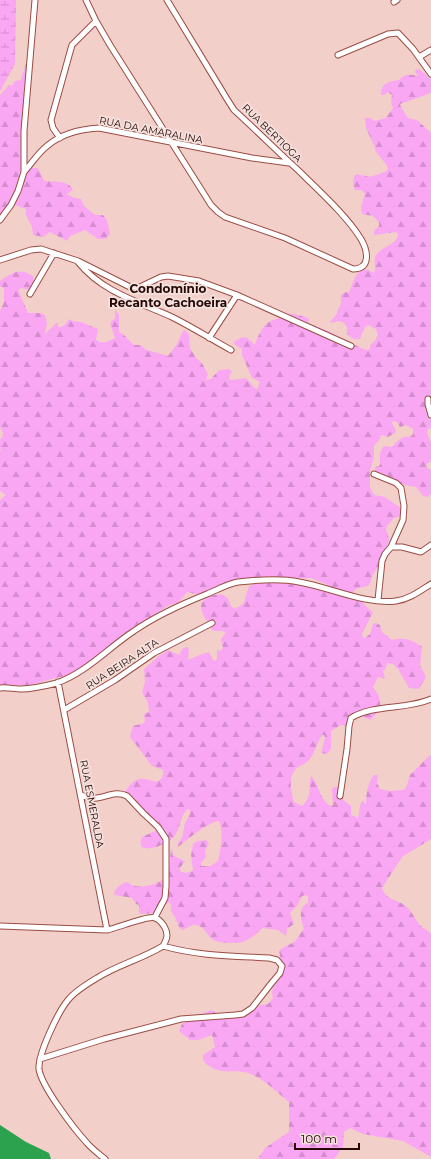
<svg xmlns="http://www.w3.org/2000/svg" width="431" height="1159" viewBox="0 0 431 1159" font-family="Montserrat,sans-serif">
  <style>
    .forest { fill: url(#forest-firs) }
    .wetland { fill: url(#wetland-marsh) }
    .water { fill: #2ca24f }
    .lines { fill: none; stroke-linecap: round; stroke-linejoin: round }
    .minor-casing { stroke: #994d43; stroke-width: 7 }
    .minor { stroke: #fff; stroke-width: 5 }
    .labels { text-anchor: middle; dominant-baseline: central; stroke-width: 3.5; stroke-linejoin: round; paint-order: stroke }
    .street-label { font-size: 10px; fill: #260805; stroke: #f4e1de }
    .quarter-label { font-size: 12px; font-weight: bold; fill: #260805; stroke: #f4e1de }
  </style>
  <defs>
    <pattern id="forest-firs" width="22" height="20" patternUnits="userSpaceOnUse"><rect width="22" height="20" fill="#f9a6f3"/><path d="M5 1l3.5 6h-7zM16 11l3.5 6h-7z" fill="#d58dcf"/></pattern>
    <pattern id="wetland-marsh" width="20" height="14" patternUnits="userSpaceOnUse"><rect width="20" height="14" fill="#f9a6f3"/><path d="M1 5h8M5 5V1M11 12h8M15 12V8" fill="none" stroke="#d58dcf"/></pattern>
  </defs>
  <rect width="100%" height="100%" fill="#f3cfca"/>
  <path class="forest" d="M26 63 28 66 25 116 28 136 24 148V161L28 168H38L44 181C54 182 69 180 73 190L67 194 74 198 81 199 84 206 95 215H103L107 220 110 234 105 239H98L85 230 70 236 67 241 50 232 43 237 33 235 32 227 26 215V209L15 205 9 208 6 217 0 224V95L10 84 11 87 15 81 21 80Z
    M417 69 420 70 431 79V93L400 104 401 107 408 118 417 120 431 133V428L428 429C426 436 430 437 431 443 431 448 431 455 431 461L427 464 426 467 431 470V494L428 497 423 496 416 487 405 485 374 470 376 466 378 467 380 465V453L383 447 386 446 392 447C398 441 401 436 410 437L413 434V429L406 425 400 427 397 422 393 421 392 423 396 431 395 433 388 437 381 435 380 439 374 446V457L370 471V487L374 495 385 497 402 509 401 516 394 518 387 526 386 529 389 539 385 554 378 567 373 574 370 584 367 586 356 589 354 591V594C362 600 365 607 373 612L362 634 363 638H365L370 634 373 624 376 623 380 625 382 632 392 640C404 637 413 640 422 647L420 665 426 677 419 689 409 688 398 669 393 664 387 663 386 668 383 671 385 678 383 679 380 677H378L373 687 379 696 380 703 382 709 375 715 371 720 360 716H354L348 727 341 725 331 731V749L327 754 321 753 325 738 324 735H322C317 743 315 753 309 760 306 763 302 765 298 767 287 776 291 790 294 802L302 806C313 796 308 788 311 776 319 784 320 801 331 806L333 805 332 789 334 787H337L339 789 341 798 351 806V815L358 818 361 802 363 801 365 804H366C366 793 368 783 374 775H378L377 783 380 789 389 791 403 790 406 788 410 775 429 756 431 755V839L402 857 382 888C385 898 393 899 401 903 411 908 413 916 419 924 422 928 428 930 431 934V1157L403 1141 363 1134 350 1128 344 1132 343 1147 334 1159H258L265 1148 289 1132V1102C277 1092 265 1080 251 1074 237 1068 221 1076 208 1065H207L203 1060V1055L215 1047 212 1035 198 1040H190L179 1031 182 1024 206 1012 212 1010 223 1018 243 1017 260 1005 268 1004 273 998C270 992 276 978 277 970L282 966 279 951C284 945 292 945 296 940 300 936 300 932 304 929 301 920 297 907 308 903V897L306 895 302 896 297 906 290 913 294 924 287 929 286 936 278 930 263 928C257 933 250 940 242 942 236 944 216 943 212 939 206 934 204 926 196 925 191 924 187 929 182 930L179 927 175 917 171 911V905L169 902 154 913 141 914 139 912V905L136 904 132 898 115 895 114 893C117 887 121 883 128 882 132 889 148 886 155 884 160 882 163 879 167 878L169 870 171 848 174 856 185 861 180 868V871C185 874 189 873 193 870L191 855 193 844 198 841 206 840 209 844 205 850 206 857 201 863V866H210L218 861C221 848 223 836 220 823L219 821C208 822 187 840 178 847V843L182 838 185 823 190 814V810L187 809C180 817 180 829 174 837 171 840 168 843 164 844 155 848 135 854 142 837L157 830 158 826 155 820 143 811 124 793C129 787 134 777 144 779 148 779 152 781 156 782 161 780 164 776 163 770L152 766 130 737 133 726 144 723 145 721 144 714 149 712 148 703 142 692 145 682 144 669 159 656 168 650 179 655 183 648 188 647 189 651 188 660 202 654 209 652 213 660 215 661 217 659V650L220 651 223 648 221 639 226 632C221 630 216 632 212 630 209 622 201 615 201 606 202 597 218 592 225 596 229 598 230 604 232 607L235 609 243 604C246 599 246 592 249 587 257 577 313 585 326 586L328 585 311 578 292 579 255 577 200 595 187 592 178 603 169 605 146 620 130 633 128 638 106 657 102 660 103 658H101C84 669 76 675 56 678 46 680 38 684 28 685 19 686 9 684 0 685V500L6 495 0 491V452L1 450 0 449V439L2 438 3 433 0 427V311L4 302V288L0 286V281C12 273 19 267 33 276L34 283 30 290 21 288 19 290V292L28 313H40L45 315 47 323 45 334 56 323H58V327H61L65 325 69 319 72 321 81 322 98 329 96 340C103 345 108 341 115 338L110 323 115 318V309L119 315V332L123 334 134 345H140L147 350 168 356 177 344 183 331 185 330 189 335 190 348 196 358 202 363 208 374 206 380 211 379 219 370 229 369 232 372 229 376 230 380H233L246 378 256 389H257L260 382 252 378 242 355V349L234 344V342C246 334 246 337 255 345 256 339 263 325 269 322 274 319 279 319 283 314 291 313 302 315 309 319L308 323 328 331 361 348 367 350 370 349V345L375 341 378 335 376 329 368 325 365 327 360 339C354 340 351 338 347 334V327L344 323 339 321 329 323 336 315 341 303V295L346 292 349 293C352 286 356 266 368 270 370 271 372 272 374 273 377 267 372 259 377 254 383 246 397 245 398 234L396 232 374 235V231L379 226V222L373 216 362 214 361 207 365 194 362 190H355C352 185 353 178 356 174L370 177 385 172 388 169 386 164 376 152 374 145 366 128 365 118H370L375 121 386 118 393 108 391 102 392 95 388 92 384 95H381C380 84 389 81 399 80 404 74 410 74 417 76L418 74H416L415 71Z"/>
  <path class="wetland" d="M0 0H16L15 64 0 91Z"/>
  <path class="water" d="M0 1125 26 1142 49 1153 51 1159H0Z"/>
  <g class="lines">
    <defs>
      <path id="minor" d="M86 0 96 21 110 45 211 205 218 212 225 217 285 238 353 269C371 269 368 251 361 239 346 215 319 191 299 171 277 151 256 130 234 110L227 99 167 0
        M394 2 397 0
        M338 55 388 34 398 33 413 49 431 74
        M419 57 431 50
        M60 138 53 128 51 120 70 52 72 45 96 21
        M24 172C32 163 38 153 47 146 61 134 82 129 99 128L252 158 289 163
        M0 220 11 205 18 191 24 172V131L35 0
        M0 260 31 250 41 249 78 261 130 287H140L161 277 168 276 199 281 237 295 351 346
        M78 262C102 292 139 302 172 317 192 327 211 339 231 350
        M30 294 54 253
        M209 338 237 295
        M428 399V404L431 415
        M374 474 396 483 401 488 404 506 403 520 391 547 385 554 382 561 378 600
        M391 547H402L421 552 431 545
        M58 682 107 930
        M0 688C7 687 14 689 21 689 33 689 45 686 57 683 87 672 108 648 134 631 157 615 182 604 207 594 217 590 227 584 238 582 256 580 281 578 299 582 329 587 366 605 396 601 410 599 420 591 431 584
        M64 710 115 680 154 653 212 623
        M81 795C100 805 111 788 127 796L144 814 158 827 166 839V886L165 898 155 917
        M340 796 347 749 349 726 351 718C373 704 407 710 431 699
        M0 926 107 930C117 928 149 915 155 918 159 919 162 923 164 926 169 934 167 939 163 946 142 959 117 965 97 978 87 984 75 991 68 1000 58 1012 38 1054 39 1069 41 1086 75 1130 87 1143 92 1149 99 1154 105 1159
        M40 1059 104 1039 181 1019 235 1015 243 1014 252 1008 270 985 280 973 282 966 277 960 269 958C233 956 198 956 163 946"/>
    </defs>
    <use href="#minor" class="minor-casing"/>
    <use href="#minor" class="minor"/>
  </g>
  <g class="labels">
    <g class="street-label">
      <text transform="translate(151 130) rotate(11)">RUA DA AMARALINA</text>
      <text transform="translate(272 133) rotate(44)">RUA BERTIOGA</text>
      <text transform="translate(122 664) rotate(-33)">RUA BEIRA ALTA</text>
      <text transform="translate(92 804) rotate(79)">RUA ESMERALDA</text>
    </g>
    <g class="quarter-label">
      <text x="168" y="288">Condomínio<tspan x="168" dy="14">Recanto Cachoeira</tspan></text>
    </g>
  </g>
  <path d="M295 1143v6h64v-6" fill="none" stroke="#260805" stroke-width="2"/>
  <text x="301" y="1143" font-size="12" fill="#260805" stroke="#f4e1de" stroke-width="3" paint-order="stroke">100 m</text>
</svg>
